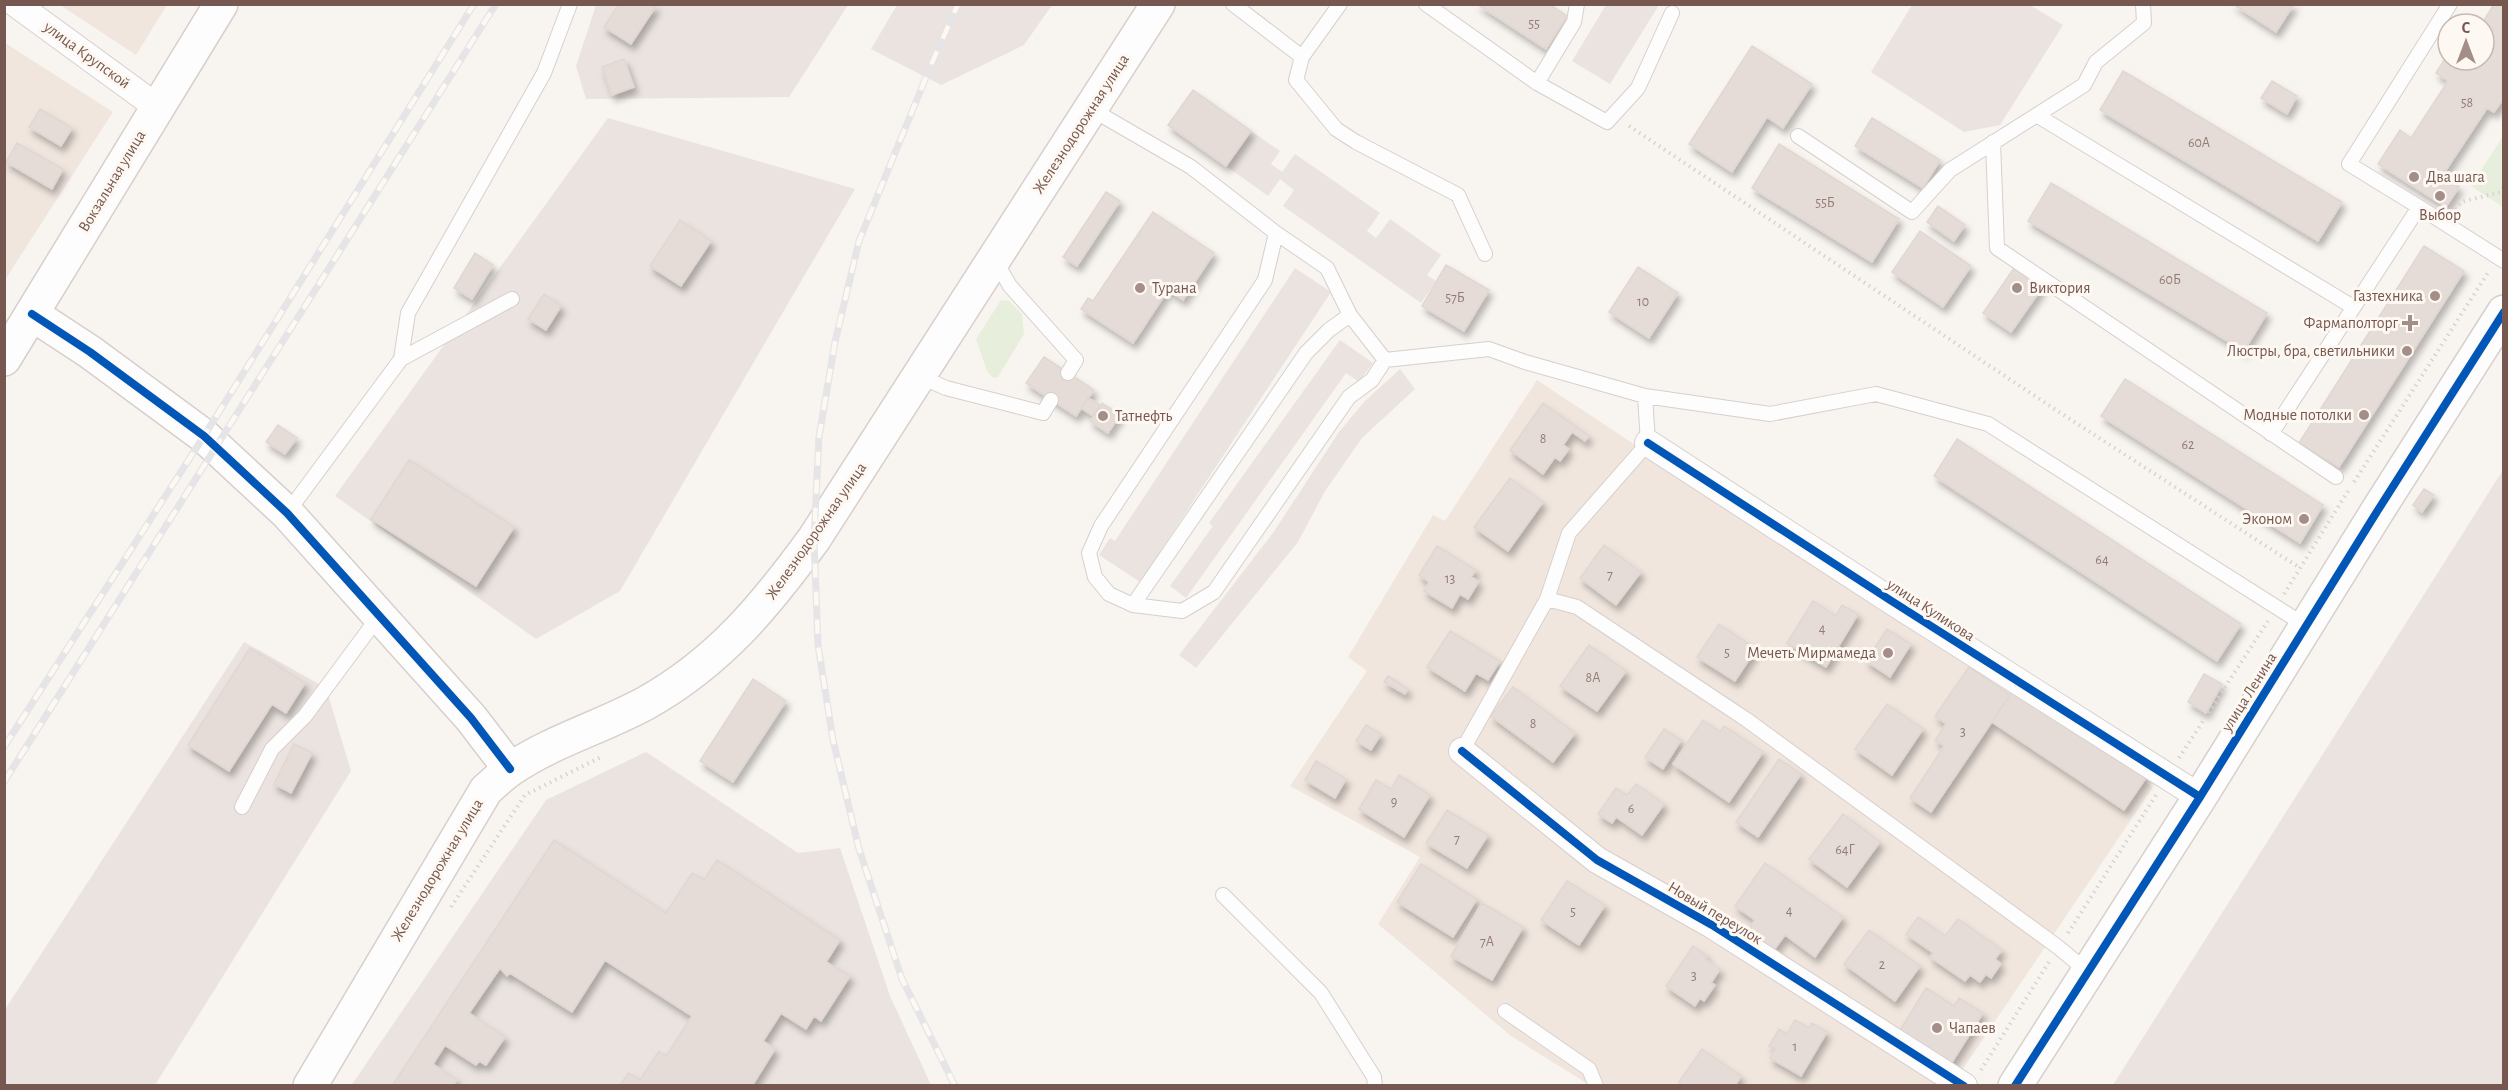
<svg xmlns="http://www.w3.org/2000/svg" width="2508" height="1090" viewBox="0 0 2508 1090" font-family="'Alegreya Sans',sans-serif">
  <style>
    .residential { fill: #f0e6de }
    .industrial { fill: #eae3df }
    .green { fill: #e8eedc }
    .building { fill: #e5dcd7; stroke: #e1d7d2; stroke-width: 1.5; filter: url(#shadow) }
    .lines { fill: none; stroke-linecap: round; stroke-linejoin: round }
    .service-casing { stroke: #d7cfcc; stroke-width: 16 }
    .minor-casing { stroke: #d7cfcc; stroke-width: 28 }
    .tertiary-casing { stroke: #d7cfcc; stroke-width: 36 }
    .secondary-casing { stroke: #d8cfcc; stroke-width: 36 }
    .path { stroke: #dad2d0; stroke-width: 4; stroke-dasharray: 1.5 4.5; stroke-linecap: butt }
    .service { stroke: #fefdfd; stroke-width: 14 }
    .minor { stroke: #fefdfd; stroke-width: 26 }
    .tertiary { stroke: #fefdfd; stroke-width: 33 }
    .secondary { stroke: #fefdfd; stroke-width: 33 }
    .rail-casing { stroke: #e5e4e6; stroke-width: 7 }
    .rail { stroke: #fef8f3; stroke-width: 4.5; stroke-dasharray: 14; stroke-linecap: butt }
    .cycleway-casing { stroke: #fef8f3; stroke-width: 11 }
    .cycleway { stroke: #0057b8; stroke-width: 8 }
    .poi-dot { fill: #a48f88; stroke: #fef8f3; stroke-width: 2 }
    .labels { text-anchor: middle; dominant-baseline: central; stroke-width: 6; stroke-linejoin: round; paint-order: stroke }
    .number-label { font-size: 14px; fill: #947b74 }
    .street-label { font-size: 16px; fill: #765850; stroke: #fef8f3 }
    .poi-label { font-size: 16px; fill: #765850; stroke: #fef8f3; text-anchor: end }
  </style>
  <defs>
    <filter id="shadow"><feDropShadow dx="3.5" dy="6" stdDeviation="3" flood-color="#0004"/></filter>
  </defs>
  <rect width="100%" height="100%" fill="#f8f4f0"/>
  <path class="residential" d="M60 5H167L136 55Z
    M5 43 113 112 5 280Z
    M1537 380 2153 787 1952 1085 1591 1086 1511 1036 1378 924 1420 857 1290 786 1367 671 1348 657 1433 515 1445 521Z"/>
  <path class="industrial" d="M596 5H848L789 97 586 99 576 66Z
    M897 5 898 4 1052 5 1024 45 941 85 871 49Z
    M1606 5H1659L1610 84 1572 61Z
    M1912 5H2030L2063 25 2000 125 1964 132 1871 72Z
    M608 118 855 189 620 591 536 639 335 496Z
    M1251 131 1280 151 1271 164 1282 172 1295 154 1380 213 1367 231 1376 238 1390 219 1441 255 1427 275 1436 281 1421 303 1283 206 1294 190 1280 179 1268 196 1226 166Z
    M1295 268 1331 292 1140 582 1099 555 1110 538 1115 541Z
    M1340 340 1373 363 1359 382 1346 373 1186 598 1170 586 1213 526 1209 523Z
    M1400 369 1415 389 1362 438 1325 491 1298 542 1196 668 1179 655 1273 533 1339 432 1364 402Z
    M2503 470V1085H2113Z
    M244 642 326 688 351 771 155 1085H5L4 1011Z
    M646 752 798 853 840 848 890 996 931 1085 351 1086 546 800Z"/>
  <path class="green" d="M2503 136V207L2471 186Z
    M1001 300 1009 301 1022 314 1024 334 998 377 993 378 987 371 976 339Z"/>
  <path class="building" d="M619 4 656 6 631 44 604 27Z
    M1477 4H1549L1567 16 1546 49Z
    M2233 4H2294L2276 32Z
    M2494 4H2504V98L2494 112 2487 108 2442 176 2459 187 2446 207 2378 164 2400 130 2411 138 2448 81 2436 73 2448 54V60H2484V24H2467L2473 16 2483 22Z
    M1752 46 1812 84 1783 128 1767 117 1732 172 1689 144Z
    M624 59 634 87 612 95 602 67Z
    M2123 71 2342 202 2318 241 2100 110Z
    M2272 81 2297 96 2287 114 2261 98Z
    M1193 90 1251 131 1226 166 1168 125Z
    M40 109 72 128 61 146 29 127Z
    M1872 118 1940 160 1923 188 1855 146Z
    M17 143 63 169 52 189 6 162Z
    M1779 144 1899 219 1872 262 1752 188Z
    M2051 183 2267 313 2244 351 2028 221Z
    M1106 192 1120 201 1077 266 1063 257Z
    M1938 206 1965 225 1954 241 1927 222Z
    M1153 212 1214 253 1183 300 1168 290 1133 343 1081 309 1088 298 1093 301Z
    M680 220 711 241 681 286 650 266Z
    M1920 231 1971 266 1943 307 1892 272Z
    M2424 246 2464 271 2339 467 2299 443Z
    M475 253 493 265 472 299 454 288Z
    M1446 265 1489 290 1464 331 1422 306Z
    M1638 267 1678 293 1649 338 1609 312Z
    M2014 268 2042 288 2011 332 1983 313Z
    M544 294 561 306 546 330 528 319Z
    M1044 357 1094 390 1076 416 1026 383Z
    M2125 379 2323 505 2300 543 2101 416Z
    M1088 398 1100 405 1093 416 1081 408Z
    M1102 403 1120 415 1108 433 1090 421Z
    M1543 403 1589 436 1585 441 1572 432 1563 445 1569 449 1560 461 1555 457 1543 474 1510 450Z
    M278 425 297 438 285 454 266 442Z
    M1957 439 2241 624 2217 661 1934 476Z
    M409 460 514 527 476 586 371 519Z
    M1510 478 1543 502 1508 551 1474 527Z
    M2424 489 2434 495 2422 512 2413 505Z
    M1604 545 1641 572 1616 605 1580 578Z
    M1437 546 1476 570 1471 577 1479 581 1468 599 1460 594 1452 608 1424 591 1429 582 1419 575Z
    M1813 601 1836 616 1842 605 1858 614 1826 667 1787 643Z
    M1719 624 1756 649 1735 681 1697 657Z
    M1887 629 1911 644 1890 677 1866 661Z
    M1450 631 1500 661 1488 680 1476 673 1465 691 1427 667Z
    M1589 645 1626 671 1597 711 1560 686Z
    M250 648 305 683 286 713 272 704 229 771 188 745Z
    M1969 667 2010 695 1931 812 1910 798 1944 746 1935 740 1946 724 1935 716Z
    M2204 674 2222 684 2206 713 2188 702Z
    M1388 676 1408 689 1405 694 1384 682Z
    M753 679 786 701 733 782 700 761Z
    M2018 683 2150 772 2124 810 1992 722Z
    M1513 687 1575 733 1553 762 1491 716Z
    M1887 704 1923 729 1892 775 1855 749Z
    M1703 720 1720 732 1724 726 1763 752 1729 802 1673 764Z
    M1366 725 1381 734 1371 750 1356 741Z
    M1664 729 1681 740 1663 769 1645 757Z
    M294 744 312 753 291 793 274 784Z
    M1779 759 1801 774 1758 837 1736 822Z
    M1316 761 1346 779 1335 798 1305 780Z
    M1399 775 1430 795 1404 837 1359 809 1376 780 1391 789Z
    M1636 784 1664 804 1642 835 1616 817 1612 823 1598 814 1616 788 1627 795Z
    M1447 810 1488 835 1467 868 1426 843Z
    M1843 814 1880 842 1847 887 1809 859Z
    M554 840 666 913 692 873 704 880 717 860 840 940 826 962 850 976 821 1021 814 1016 806 1029 781 1013 763 1041 775 1049 752 1086H620L628 1073 640 1080 659 1051 666 1056 692 1016 605 960 572 1012 510 973 507 976 500 968 469 1013 505 1037 486 1065 479 1061 476 1065 445 1045 433 1064 457 1080 453 1086H392Z
    M1765 863 1843 917 1815 957 1785 935 1774 950 1747 932 1755 920 1735 906Z
    M1421 864 1477 899 1453 937 1397 902Z
    M1567 881 1605 905 1579 945 1541 920Z
    M1482 903 1523 927 1492 980 1451 956Z
    M1918 917 1945 936 1958 919 2002 950 1995 959 2001 964 1991 978 1986 974 1980 982 1970 975 1965 981 1930 957 1933 953 1906 934Z
    M1869 930 1920 966 1895 1001 1844 964Z
    M1693 946 1707 956 1705 959 1720 969 1711 983 1715 985 1704 1001 1700 998 1695 1006 1666 986Z
    M1926 988 1954 1006 1959 998 1983 1013 1949 1067 1897 1035Z
    M1795 1020 1809 1028 1812 1023 1827 1032 1801 1076 1770 1058 1775 1049 1769 1046 1779 1029 1787 1034Z
    M1702 1049 1741 1076 1735 1086H1683L1679 1082Z"/>
  <g class="lines">
    <defs>
      <path id="service" d="M1233 4 1302 57 1340 4
        M1426 4 1537 83 1607 122 1638 88 1672 13
        M1302 57 1296 80 1336 129 1356 142 1458 195 1485 254
        M1537 83 1574 22 1577 4
        M1091 109 1191 167 1276 233 1327 268 1350 315 1385 360 1489 349 1525 362 1645 396 1770 414 1876 394 1988 424 2306 626
        M2038 116 2353 307
        M1798 136 1912 212 1950 170 2084 85 2096 62 2144 23 2143 4
        M1993 142 1997 248 2336 477
        M2419 207 2349 164 2450 4
        M1276 233 1265 280 1101 526 1089 553 1095 577 1109 594 1133 605 1182 611 1214 592 1349 397 1372 380 1385 360
        M995 260 1010 286 1076 360 1068 373
        M401 359 408 313 544 73 570 4
        M919 376 946 388 1043 413 1051 400
        M2271 434 2419 207 2504 261
        M287 513 401 359 512 299
        M1547 599 1577 607 1747 720 2058 947 2087 971
        M1133 605 1306 353 1329 330 1350 315
        M1462 751 1547 599 1569 533 1648 443 1645 396
        M242 807 272 749 305 716 379 616
        M1223 895 1321 993 1374 1077 1375 1086
        M1505 1011 1589 1069 1596 1086"/>
      <path id="minor" d="M16 4 157 107
        M1648 443 1890 600 2200 797
        M1462 751 1597 860 1712 925 1964 1086"/>
      <path id="tertiary" d="M32 314 90 352 204 436 287 513 471 718 510 769
        M4 359 221 4
        M2015 1086 2200 797 2378 510 2504 312"/>
      <path id="secondary" d="M310 1086 486 790C494 783 502 775 511 769 552 741 602 727 646 703 719 662 765 606 814 539L1158 4"/>
    </defs>
    <use href="#service" class="service-casing"/>
    <use href="#minor" class="minor-casing"/>
    <use href="#tertiary" class="tertiary-casing"/>
    <use href="#secondary" class="secondary-casing"/>
    <path class="path" d="M1629 126 2056 410 2300 568
      M2456 210 2461 202 2501 192 2504 187
      M2354 482 2489 271
      M2284 594 2348 491
      M2179 758 2268 621
      M451 907 525 795 603 756
      M2068 933 2156 795
      M1981 1070 2049 962"/>
    <use href="#service" class="service"/>
    <use href="#minor" class="minor"/>
    <use href="#tertiary" class="tertiary"/>
    <use href="#secondary" class="secondary"/>
    <defs>
      <path id="rail" d="M4 747 204 436 474 4
        M4 782 496 4
        M955 1086 902 979 859 849 833 740 818 645 814 539 819 437 835 342 859 241 931 65 958 4"/>
    </defs>
    <use href="#rail" class="rail-casing"/>
    <use href="#rail" class="rail"/>
    <defs>
      <path id="cycleway" d="M32 314 90 352 204 436 287 513 471 718 510 769
        M1648 443 1890 600 2200 797
        M1462 751 1597 860 1712 925 1964 1086
        M2015 1086 2200 797 2378 510 2504 312"/>
    </defs>
    <use href="#cycleway" class="cycleway-casing"/>
    <use href="#cycleway" class="cycleway"/>
  </g>
  <g class="poi-dot">
    <circle cx="2414" cy="177" r="6"/>
    <circle cx="2440" cy="196" r="6"/>
    <circle cx="1140" cy="288" r="6"/>
    <circle cx="2017" cy="288" r="6"/>
    <circle cx="2435" cy="296" r="6"/>
    <path d="M2407 314h6v6h6v6h-6v6h-6v-6h-6v-6h6z"/>
    <circle cx="2407" cy="351" r="6"/>
    <circle cx="2364" cy="415" r="6"/>
    <circle cx="1103" cy="416" r="6"/>
    <circle cx="2304" cy="519" r="6"/>
    <circle cx="1888" cy="653" r="6"/>
    <circle cx="1937" cy="1028" r="6"/>
  </g>
  <g class="labels">
    <g class="number-label">
      <text x="1534" y="24">55</text>
      <text x="2467" y="103">58</text>
      <text x="2199" y="143">60А</text>
      <text x="1825" y="203">55Б</text>
      <text x="2170" y="280">60Б</text>
      <text x="1455" y="298">57Б</text>
      <text x="1643" y="302">10</text>
      <text x="1543" y="439">8</text>
      <text x="2188" y="445">62</text>
      <text x="2102" y="560">64</text>
      <text x="1610" y="575">7</text>
      <text x="1450" y="579">13</text>
      <text x="1822" y="629">4</text>
      <text x="1727" y="653">5</text>
      <text x="1593" y="678">8А</text>
      <text x="1533" y="724">8</text>
      <text x="1963" y="732">3</text>
      <text x="1394" y="802">9</text>
      <text x="1631" y="809">6</text>
      <text x="1457" y="839">7</text>
      <text x="1845" y="850">64Г</text>
      <text x="1789" y="911">4</text>
      <text x="1573" y="912">5</text>
      <text x="1487" y="942">7А</text>
      <text x="1882" y="965">2</text>
      <text x="1694" y="976">3</text>
      <text x="1795" y="1047">1</text>
    </g>
    <g class="street-label">
      <text transform="translate(87 55) rotate(36)">улица Крупской</text>
      <text transform="translate(1081 124) rotate(-57)">Железнодорожная улица</text>
      <text transform="translate(112 181) rotate(-59)">Вокзальная улица</text>
      <text transform="translate(816 531) rotate(-55)">Железнодорожная улица</text>
      <text transform="translate(1931 610) rotate(33)">улица Куликова</text>
      <text transform="translate(2249 692) rotate(-58)">улица Ленина</text>
      <text transform="translate(437 870) rotate(-59)">Железнодорожная улица</text>
      <text transform="translate(1715 913) rotate(31)">Новый переулок</text>
    </g>
    <g class="poi-label">
      <text x="2426" y="177" text-anchor="start">Два шага</text>
      <text x="2440" y="215" text-anchor="middle">Выбор</text>
      <text x="1152" y="288" text-anchor="start">Турана</text>
      <text x="2029" y="288" text-anchor="start">Виктория</text>
      <text x="2423" y="296">Газтехника</text>
      <text x="2398" y="323">Фармаполторг</text>
      <text x="2395" y="351">Люстры, бра, светильники</text>
      <text x="2352" y="415">Модные потолки</text>
      <text x="1115" y="416" text-anchor="start">Татнефть</text>
      <text x="2292" y="519">Эконом</text>
      <text x="1876" y="653">Мечеть Мирмамеда</text>
      <text x="1949" y="1028" text-anchor="start">Чапаев</text>
    </g>
  </g>
  <rect width="2508" height="1090" fill="none" stroke="#765850" stroke-width="12"/>
  <g transform="translate(2466 42)"><circle r="28" fill="#fef8f3" stroke="#c8b8b2" stroke-width="1.5"/>
  <path d="M0-4.5L10 22L0 15L-10 22Z" fill="#a48f88"/>
  <text y="-9" font-size="16" font-weight="bold" text-anchor="middle" fill="#765850">С</text>
  </g>
</svg>
